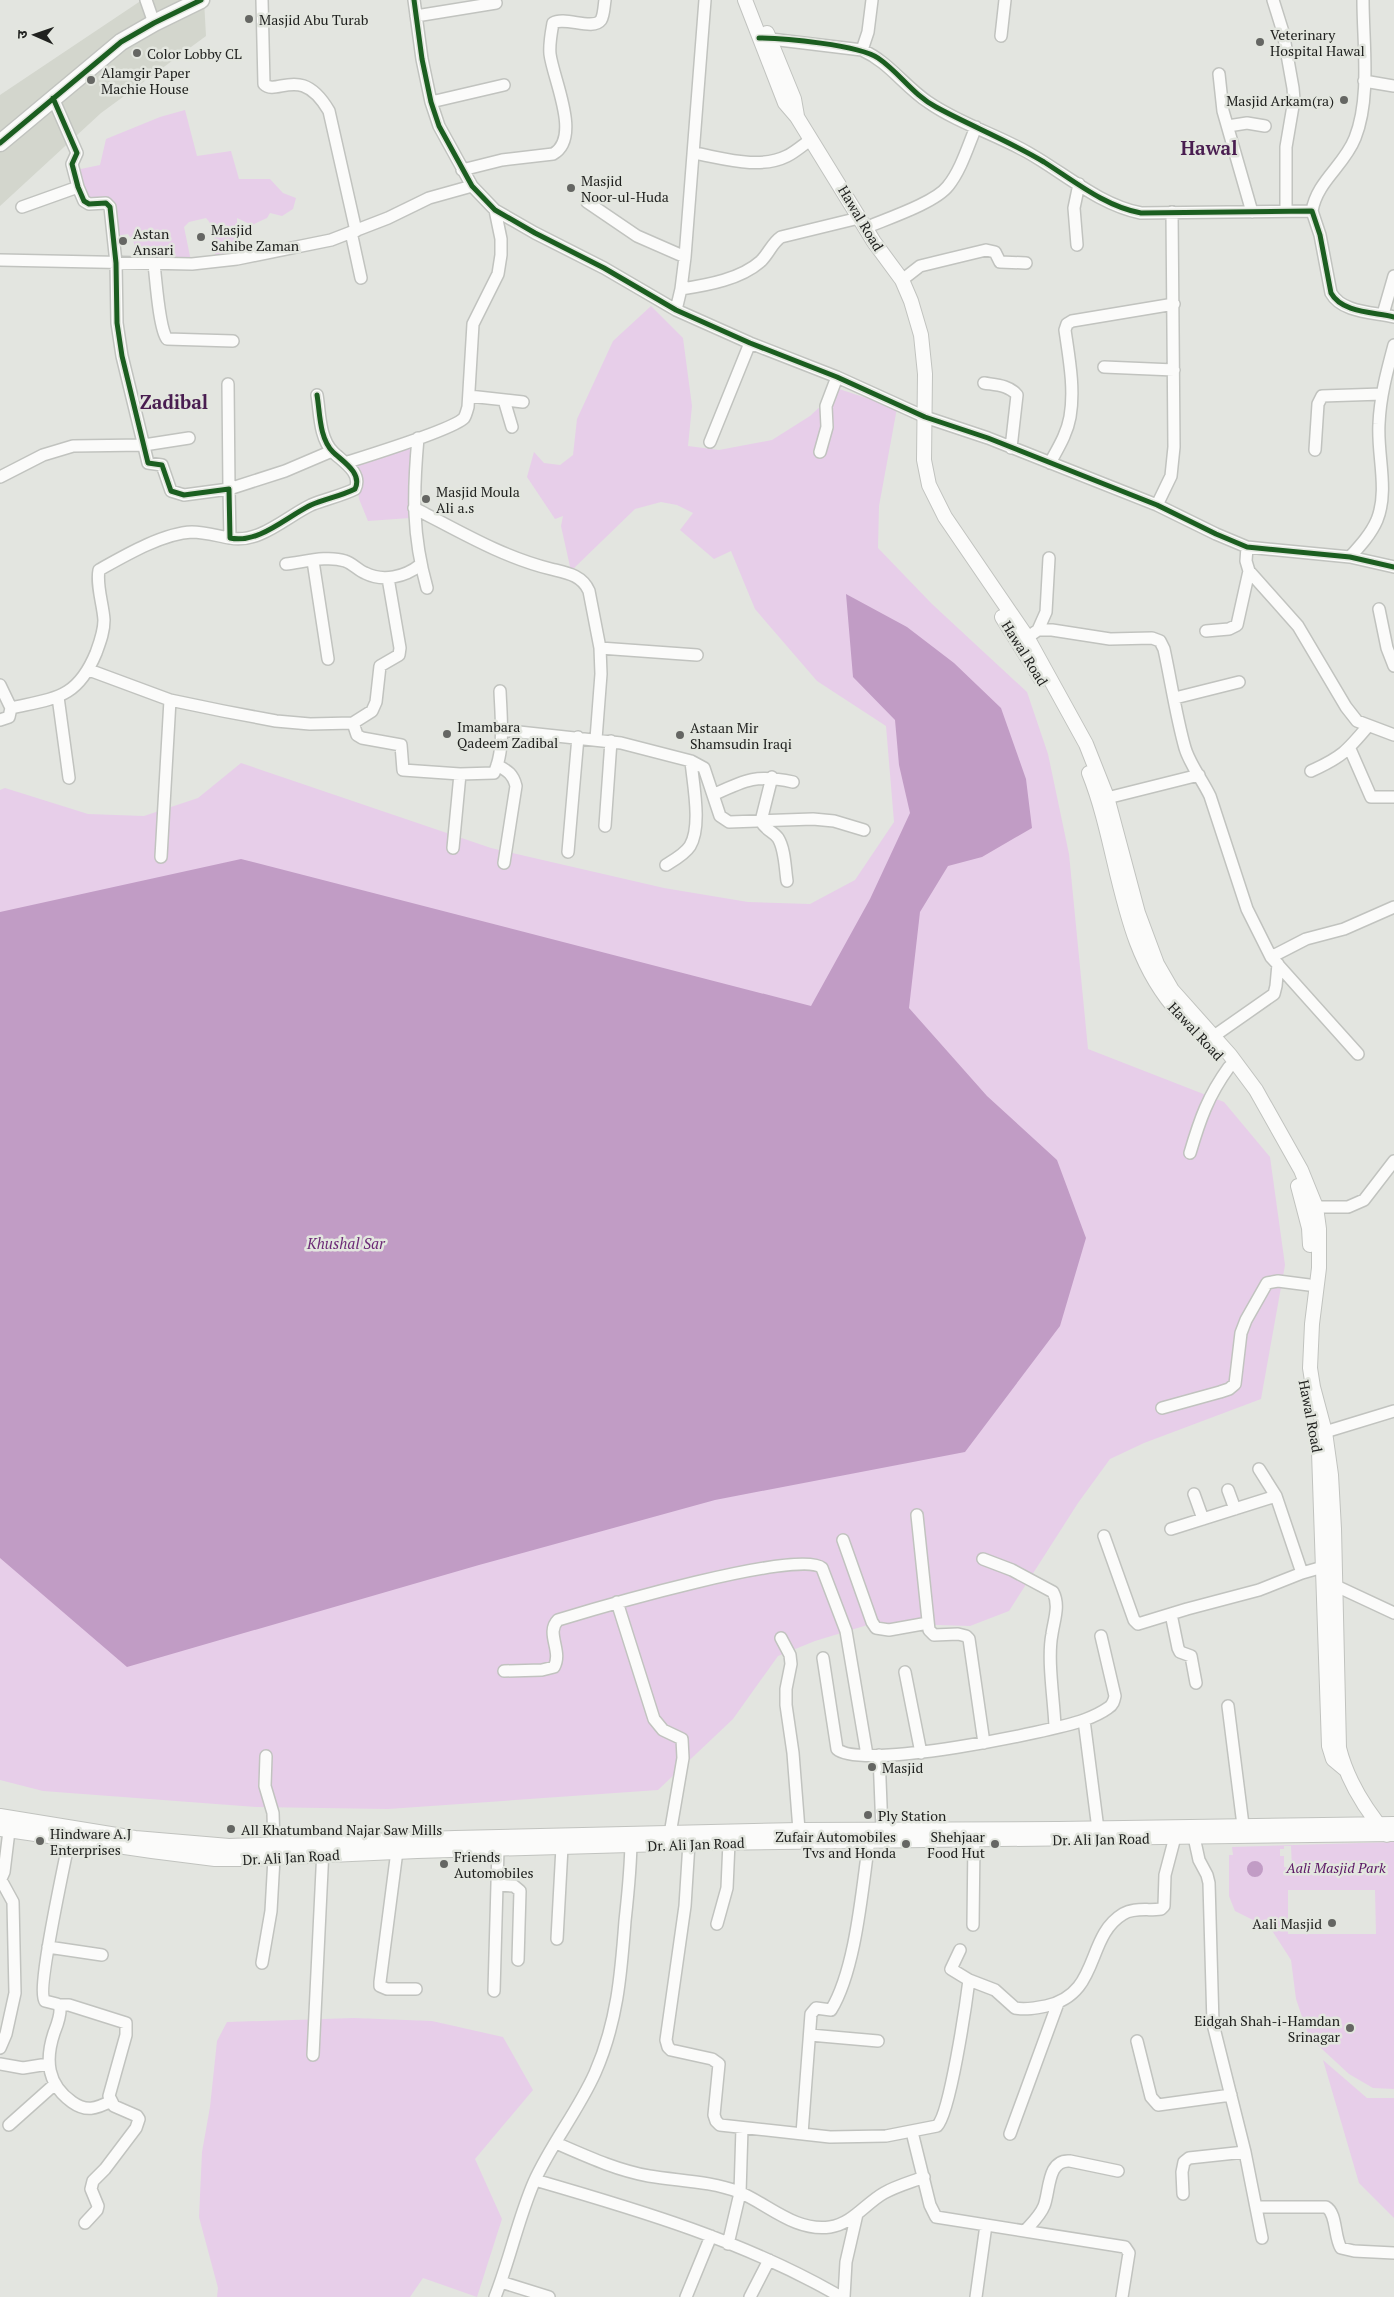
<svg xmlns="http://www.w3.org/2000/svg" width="1394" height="2297" viewBox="0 0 1394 2297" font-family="'PT Serif','Noto Sans Devanagari',serif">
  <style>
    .built { fill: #d3d6cd }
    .green { fill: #e7cee9; fill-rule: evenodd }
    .water { fill: #c19cc5 }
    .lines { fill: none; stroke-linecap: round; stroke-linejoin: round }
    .minor-casing { stroke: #c1c3bf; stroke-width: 14 }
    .major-casing { stroke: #c1c3bf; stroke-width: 16 }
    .highway-casing { stroke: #c1c3bf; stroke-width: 19 }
    .minor { stroke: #fbfbfa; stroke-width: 11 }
    .major { stroke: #fbfbfa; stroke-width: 14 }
    .highway { stroke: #fbfbfa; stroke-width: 16 }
    .cycleway-casing { stroke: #e3e6df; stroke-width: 8 }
    .cycleway { stroke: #1b5e20; stroke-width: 5 }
    .poi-dot { fill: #656663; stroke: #e3e6df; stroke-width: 2 }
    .labels { text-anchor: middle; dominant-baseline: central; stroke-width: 5; stroke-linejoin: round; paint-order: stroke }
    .poi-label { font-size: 14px; fill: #212220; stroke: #e3e6df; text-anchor: start }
    .street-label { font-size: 14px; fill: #212220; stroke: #e3e6df }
    .park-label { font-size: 14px; font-style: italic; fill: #5a1664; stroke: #e3e6df }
    .water-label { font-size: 15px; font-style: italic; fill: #6c2a76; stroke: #e3e6df }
    .district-label { font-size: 19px; font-weight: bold; fill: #491d50; stroke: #e3e6df }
  </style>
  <rect width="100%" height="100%" fill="#e3e5e0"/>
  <path class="built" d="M142 0H204L206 36 101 113 0 206V95Z"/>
  <path class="green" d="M185 110 197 156 231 151 239 179H270L283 193 296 198 293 209 282 216 270 213 267 218 252 225 237 218V254L215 258C215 244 216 228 206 218L189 222 184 227 191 261H138L134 243 128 234 115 236 113 208 86 200 76 170 100 165 106 139 160 117Z
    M651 306 683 338 692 406 688 446 719 450 772 440 810 416 839 389 897 408 879 506 878 548 932 604 1027 692 1048 754 1069 854 1088 1049 1224 1102 1270 1157 1285 1265 1261 1399 1144 1443 1110 1459 1078 1503 1009 1611 970 1626 874 1623 815 1641 778 1656 733 1719 658 1790 388 1809 256 1807 43 1791 0 1780V790L5 788 88 814 144 816 198 798 241 763 491 848 664 888 748 902 810 904 855 880 894 822 886 726 817 681 755 609 731 551 714 559 680 530 693 513 677 505 661 502 635 509 571 571 561 526 563 516 555 519 527 477 534 452 544 463 560 465 573 455 577 419 613 341Z
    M411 447 410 518 368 521 359 499 355 465Z
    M1394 1842V2089L1373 2088 1349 2074 1309 2037 1296 1999 1291 1960 1271 1929 1235 1911 1229 1896V1855H1233L1232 1847ZM1284 1846H1291L1292 1868 1284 1867V1856H1280V1849H1284ZM1288 1890H1375L1376 1934H1288Z
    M354 2018 432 2021 503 2037 533 2090 475 2159 502 2219 477 2297 423 2278 410 2297H217L218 2288 199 2217 202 2152 210 2107 217 2041 227 2022Z
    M1323 2060 1367 2098H1394V2218L1359 2183Z"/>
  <path class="water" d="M846 594 907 627 954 663 1001 708 1026 779 1032 828 982 857 948 866 920 912 909 1008 987 1096 1057 1160 1086 1238 1060 1326 965 1452 715 1500 479 1565 127 1667 0 1558V912L241 859 811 1006 870 899 910 813 899 765 895 720 853 677Z
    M1247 1869a8 8 0 1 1 16 0a8 8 0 1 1-16 0Z"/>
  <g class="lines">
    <defs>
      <path id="minor" d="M146 0 154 23
        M262 0 264 84C277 97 301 63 329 111L356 231
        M414 0 422 59 431 102 439 126 472 186 495 210 535 233 604 268 676 310 750 343 837 377 925 417 988 438 1157 505 1216 534 1247 547 1350 557 1394 567
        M1273 0 1283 32 1293 88 1294 100 1286 147V209
        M416 16 496 3
        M1001 36 1005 0
        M762 38 862 50C889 62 904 86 928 102 958 123 995 134 1027 152 1063 172 1099 205 1141 213L1312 211 1320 235 1331 293C1342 313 1374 312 1394 317
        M862 50 868 32 872 0
        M1219 74 1223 111 1252 212
        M1364 81 1394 86
        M53 98 77 153 72 164 78 187 84 201 89 204 106 203 110 207 116 263 117 323 122 356 148 463 162 465 171 491 184 495 229 489 230 538C259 544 286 517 311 505 325 499 341 496 355 489 363 473 342 461 333 452 319 438 320 412 317 395
        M431 102 504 85
        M1228 126 1247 123 1265 126
        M694 153C723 158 759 170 787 156 795 152 803 145 810 140
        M462 170 502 160 553 154C582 138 553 79 550 54 549 44 551 34 553 23 565 16 593 31 601 20 604 15 604 6 605 0
        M587 202 637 236 685 257
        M22 207 78 187
        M1312 211C1317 181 1344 166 1355 138 1371 98 1363 43 1363 0
        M865 228C886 219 935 203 948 186 961 170 968 146 976 127
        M351 232 361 278
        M1077 245 1074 208 1079 184
        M0 260 192 264 237 259 331 240 388 218 429 198 472 186
        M154 264C156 280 159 328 167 339L233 341
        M902 280 920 266 986 250 995 252 1000 262 1026 263
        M681 289C708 285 741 279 761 261 769 253 772 243 781 237L859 218
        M676 310 681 289 685 257 705 0
        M1383 314 1394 276
        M1104 367 1174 370
        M984 383C996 385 1009 385 1017 395L1011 448
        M228 384 229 489 285 471 332 451
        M469 396 523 402
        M504 400 512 427
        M418 438C413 493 412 535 427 588
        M710 442 750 343
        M1315 450 1318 404 1322 396 1382 394
        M820 452 827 427 826 406 837 377
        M348 462C367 456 454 429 464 418 466 415 467 410 468 407L473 324 498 274 501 255V239L495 210
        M1050 463C1058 448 1067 434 1070 417 1075 389 1069 358 1065 330L1067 324 1072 321 1174 304
        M0 477 43 455 73 446 144 445 189 438
        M1157 505 1171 476 1174 447 1172 212
        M414 508C459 531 502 557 551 569 567 573 582 575 589 591L600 648 601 674 596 739
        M1247 547 1246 561 1249 571 1298 626 1346 707 1357 721 1394 735
        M1350 557C1360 546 1371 534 1377 520 1389 490 1377 455 1379 424 1380 397 1387 371 1394 345
        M313 561 328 659
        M286 564C304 562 328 555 345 561 352 563 358 570 365 573 383 582 405 577 420 565
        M1379 609 1387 648 1394 666
        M1038 630 1046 612 1049 558
        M1206 631 1229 629 1237 625 1249 571
        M1021 642 1038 630H1052L1110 639 1152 638 1160 641 1164 649C1171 681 1176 716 1185 748 1190 765 1202 779 1210 796L1247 909 1271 957 1358 1054
        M600 648 697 655
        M89 670 170 700 223 711 276 721 310 724 353 723 372 711 376 702 380 666 399 655 400 648 388 578
        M0 685 11 708 9 717 0 720
        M58 697 69 778
        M1175 698 1239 682
        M11 708C55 698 77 699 96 653 100 642 104 632 104 620 103 604 96 585 99 570 124 556 163 533 192 532 204 532 218 536 230 538
        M353 723 357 735 362 738 401 745 403 770 460 774 494 773C505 750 501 717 500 691
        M501 730 621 743 691 761 704 768 720 816 729 822 813 819 834 821 864 830
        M1350 749 1371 797H1394
        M497 765C508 771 513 774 516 786L504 863
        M1311 771C1342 757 1347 751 1368 726
        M772 777 761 821C765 830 773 831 778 838 785 849 785 868 787 881
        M713 795C745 780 756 774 793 782
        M1099 800 1199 775
        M605 826 611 741
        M453 848 460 774
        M568 852 578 737
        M161 857 170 700
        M666 865C674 860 685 854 690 846 702 826 693 784 691 761
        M1271 957 1306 939 1344 929 1394 907
        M1214 1036 1274 994 1276 986 1278 964
        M1190 1153C1200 1119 1208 1096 1229 1067
        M1309 1207H1348L1364 1200 1394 1161
        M1162 1408 1220 1392 1229 1389 1235 1384 1241 1333 1246 1320 1267 1283 1278 1281 1309 1285
        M1325 1432 1394 1411
        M1259 1469 1276 1496 1302 1573
        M1228 1490 1235 1509
        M1194 1494 1203 1519
        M917 1515 929 1630 934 1635 958 1634 966 1636 969 1639 984 1743
        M1171 1529 1276 1496
        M1104 1536 1134 1620 1138 1624 1187 1609 1259 1590 1302 1573 1330 1565
        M843 1540 872 1622 876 1628 889 1630 928 1623
        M983 1559 1012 1570 1053 1592C1060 1605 1054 1620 1052 1634 1047 1660 1054 1699 1055 1727
        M1334 1585 1394 1613
        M617 1602 654 1719 663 1730 682 1739 683 1758 670 1834
        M1171 1614 1178 1648 1180 1652 1191 1656 1196 1683
        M781 1638 790 1655 791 1664 786 1689V1705L793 1753 799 1830
        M823 1658 837 1749C861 1771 1050 1732 1084 1720 1092 1717 1101 1713 1108 1708 1113 1705 1114 1701 1115 1696L1101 1636
        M504 1671 542 1670 554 1667C563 1651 545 1633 558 1620 594 1609 800 1548 822 1568L846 1631 867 1755
        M905 1672 921 1753
        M1228 1706 1243 1825
        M1084 1720 1099 1837
        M879 1755 882 1830
        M266 1756 265 1786 273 1813 274 1845
        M1194 1837 1199 1860 1207 1875 1209 1883 1213 2024 1245 2152 1262 2238
        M69 1840C65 1862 36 1991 45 2001L57 2004 60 2007C61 2016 57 2025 54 2033 45 2060 47 2084 72 2102 86 2112 96 2109 111 2101
        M689 1843 685 1906 666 2040 668 2047 671 2050 712 2059 719 2064 714 2115 716 2121 720 2125 830 2137 886 2136 937 2126C950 2114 966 2004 969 1980L951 1969 960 1950
        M397 1851 380 1982V1986L387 1989H416
        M0 1881 4 1872 9 1831
        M497 1885 514 1886 520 1891 518 1960
        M717 1924 727 1888 729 1842
        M973 1925 974 1840
        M557 1939 562 1847
        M48 1947 102 1955
        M262 1963 271 1911 274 1858
        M969 1980 995 1990 1015 2008C1026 2010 1036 2008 1046 2006 1101 1994 1085 1937 1123 1914 1134 1907 1148 1911 1161 1909L1164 1906 1165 1875 1175 1837
        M494 1991 498 1849
        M59 2005H69L126 2023V2035L109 2096 114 2106 137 2116 139 2119 136 2128 105 2169 93 2181 91 2189 98 2206 97 2210 85 2223
        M810 2035 878 2041
        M1137 2041 1151 2097 1158 2105 1231 2095
        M0 2048 6 2034 15 1993 13 1902 1 1880
        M313 2055 323 1849
        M0 2064 23 2068 48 2064
        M9 2125 55 2084
        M912 2132 930 2205 936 2217 1125 2247 1129 2253 1122 2297
        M802 2134 811 2014 816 2008 831 2010C856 1969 862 1889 869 1841
        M1010 2134 1058 2003
        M556 2143C586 2156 616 2170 649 2176 679 2181 710 2181 739 2192 768 2204 795 2232 830 2227 852 2224 866 2203 884 2193 896 2186 911 2182 924 2177
        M535 2180C639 2210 747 2242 841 2297
        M1183 2194 1182 2172 1184 2162 1189 2158 1245 2152
        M1256 2207H1326C1337 2213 1334 2237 1341 2248L1354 2251 1394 2253
        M1025 2231C1031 2224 1040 2216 1044 2206 1050 2191 1047 2159 1070 2161L1118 2171
        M728 2244 740 2193 742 2128
        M501 2282 549 2297
        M495 2297C510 2259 518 2219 534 2182 551 2144 578 2111 595 2073 617 2023 621 1975 625 1921 628 1894 631 1866 631 1838
        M686 2297 711 2236
        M750 2297 769 2260
        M844 2297 846 2262 857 2214
        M976 2297 986 2225"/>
      <path id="major" d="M745 0 785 103 797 117 874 242 902 280 911 301 921 335 925 374 924 460 929 485 945 517 1027 637 1086 744 1107 797 1138 913 1157 964 1172 990 1230 1055 1256 1090 1301 1170 1316 1207 1319 1229V1268L1312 1324 1310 1368 1313 1387 1325 1432 1331 1475 1334 1529 1339 1748C1347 1780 1365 1809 1387 1835
        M767 33 794 99 797 116
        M1002 617 1041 679
        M1089 773C1121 853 1118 949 1181 1015
        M1298 1186 1309 1228 1310 1245
        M1319 1452 1329 1746 1333 1759 1345 1769
        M0 1816 135 1838 229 1846 455 1838 799 1830 1058 1829 1394 1824
        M0 1829 152 1851 215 1859H245L417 1851 700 1843 1393 1834"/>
      <path id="highway" d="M0 143 121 42 154 23 201 0"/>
    </defs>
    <use href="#minor" class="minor-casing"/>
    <use href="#major" class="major-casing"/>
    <use href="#highway" class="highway-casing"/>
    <use href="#minor" class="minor"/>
    <use href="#major" class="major"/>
    <use href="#highway" class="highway"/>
    <defs>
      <path id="cycleway" d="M414 0 422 59 431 102 439 126 472 186 495 210 535 233 604 268 676 310 750 343 837 377 925 417 988 438 1157 505 1216 534 1247 547 1350 557 1394 567
        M759 38C784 38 859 45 878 58 899 72 913 95 936 107 971 126 1009 141 1044 162 1074 181 1106 207 1141 213L1312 211 1320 235 1331 293C1342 313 1374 312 1394 317
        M53 98 77 153 72 164 78 187 84 201 89 204 106 203 110 207 116 263 117 323 122 356 148 463 162 465 171 491 184 495 229 489 230 538C259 544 286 517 311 505 325 499 341 496 355 489 363 473 342 461 333 452 319 438 320 412 317 395
        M0 143 121 42 154 23 201 0"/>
    </defs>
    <use href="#cycleway" class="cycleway-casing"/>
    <use href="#cycleway" class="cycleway"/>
  </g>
  <g class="poi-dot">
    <circle cx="249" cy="19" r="5"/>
    <circle cx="1260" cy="42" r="5"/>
    <circle cx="137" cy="53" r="5"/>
    <circle cx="91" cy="80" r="5"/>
    <circle cx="1344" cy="100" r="5"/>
    <circle cx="571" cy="188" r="5"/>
    <circle cx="201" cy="237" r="5"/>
    <circle cx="123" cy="241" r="5"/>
    <circle cx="426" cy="499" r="5"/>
    <circle cx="447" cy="734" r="5"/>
    <circle cx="680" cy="735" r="5"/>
    <circle cx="872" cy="1767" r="5"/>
    <circle cx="868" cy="1815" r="5"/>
    <circle cx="231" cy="1829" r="5"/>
    <circle cx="40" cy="1841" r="5"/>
    <circle cx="906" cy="1844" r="5"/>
    <circle cx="995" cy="1844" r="5"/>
    <circle cx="444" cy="1864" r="5"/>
    <circle cx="1332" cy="1923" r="5"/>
    <circle cx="1350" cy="2028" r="5"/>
  </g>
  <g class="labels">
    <g class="poi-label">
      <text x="259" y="19">Masjid Abu Turab</text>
      <text x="1270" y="34">Veterinary<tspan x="1270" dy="16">Hospital Hawal</tspan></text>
      <text x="147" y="53">Color Lobby CL</text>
      <text x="101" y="72">Alamgir Paper<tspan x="101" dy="16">Machie House</tspan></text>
      <text x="1334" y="100" text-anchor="end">Masjid Arkam(ra)</text>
      <text x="581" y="180">Masjid<tspan x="581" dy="16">Noor-ul-Huda</tspan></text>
      <text x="211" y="229">Masjid<tspan x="211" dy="16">Sahibe Zaman</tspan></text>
      <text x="133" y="233">Astan<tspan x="133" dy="16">Ansari</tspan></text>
      <text x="436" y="491">Masjid Moula<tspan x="436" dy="16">Ali a.s</tspan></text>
      <text x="457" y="726">Imambara<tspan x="457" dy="16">Qadeem Zadibal</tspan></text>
      <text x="690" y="727">Astaan Mir<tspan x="690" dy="16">Shamsudin Iraqi</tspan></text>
      <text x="882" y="1767">Masjid</text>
      <text x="878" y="1815">Ply Station</text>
      <text x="241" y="1829">All Khatumband Najar Saw Mills</text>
      <text x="50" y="1833">Hindware A.J<tspan x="50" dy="16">Enterprises</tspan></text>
      <text x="896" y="1836" text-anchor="end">Zufair Automobiles<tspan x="896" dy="16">Tvs and Honda</tspan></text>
      <text x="985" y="1836" text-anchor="end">Shehjaar<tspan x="985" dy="16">Food Hut</tspan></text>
      <text x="454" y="1856">Friends<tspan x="454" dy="16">Automobiles</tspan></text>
      <text x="1322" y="1923" text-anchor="end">Aali Masjid</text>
      <text x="1340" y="2020" text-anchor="end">Eidgah Shah-i-Hamdan<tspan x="1340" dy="16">Srinagar</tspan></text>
    </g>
    <g class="street-label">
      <text transform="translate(861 218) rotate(59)">Hawal Road</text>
      <text transform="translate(1025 653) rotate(58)">Hawal Road</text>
      <text transform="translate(1196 1031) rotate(47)">Hawal Road</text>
      <text transform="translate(1311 1416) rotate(79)">Hawal Road</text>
      <text transform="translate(1101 1839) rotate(-1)">Dr. Ali Jan Road</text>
      <text transform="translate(696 1844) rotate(-2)">Dr. Ali Jan Road</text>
      <text transform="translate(291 1857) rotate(-3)">Dr. Ali Jan Road</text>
    </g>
    <g class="park-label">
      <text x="1336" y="1867">Aali Masjid Park</text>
    </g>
    <g class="water-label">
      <text x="346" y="1243">Khushal Sar</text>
    </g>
    <g class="district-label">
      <text x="1209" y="147">Hawal</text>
      <text x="174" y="401">Zadibal</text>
    </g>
  </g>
  <g transform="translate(35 35) rotate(272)" stroke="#e3e6df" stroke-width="4" paint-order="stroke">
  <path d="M0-4L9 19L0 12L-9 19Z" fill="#212220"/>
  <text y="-8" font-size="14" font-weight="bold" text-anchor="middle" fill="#212220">उ</text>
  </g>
</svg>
